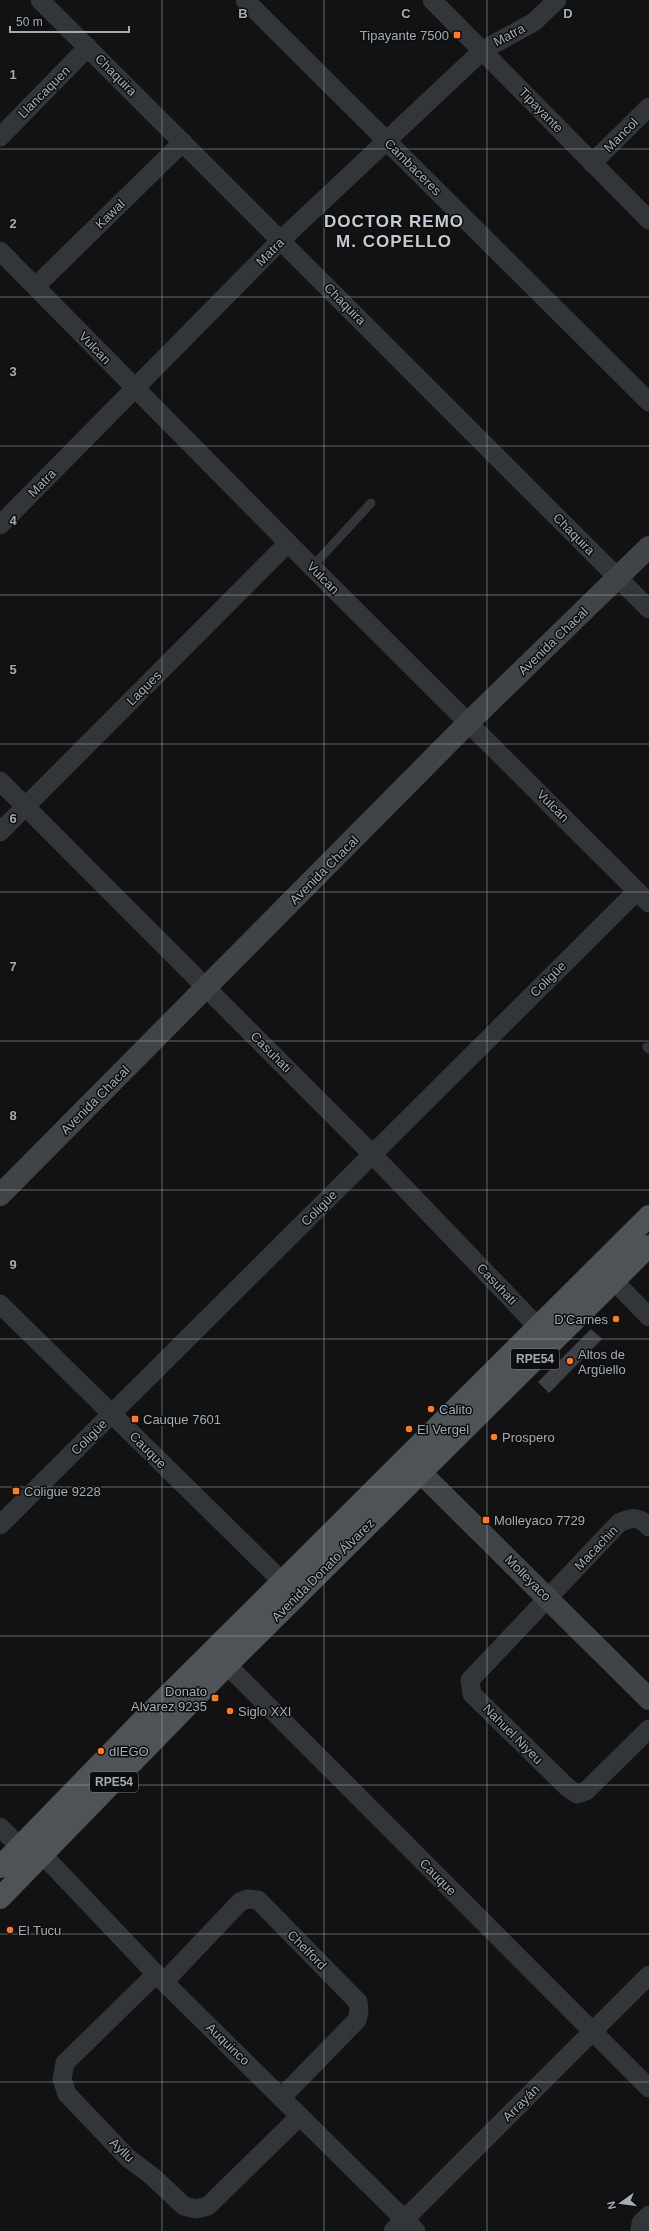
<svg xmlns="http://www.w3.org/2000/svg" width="649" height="2231" viewBox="0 0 649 2231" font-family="Helvetica,sans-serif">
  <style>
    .building { fill: #3d4044; stroke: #2b2c30 }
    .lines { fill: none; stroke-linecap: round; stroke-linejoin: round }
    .service { stroke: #323539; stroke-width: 9 }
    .minor { stroke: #323539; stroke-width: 19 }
    .secondary { stroke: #404449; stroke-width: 22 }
    .primary { stroke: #4e5358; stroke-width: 22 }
    .grid { fill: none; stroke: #a1adb6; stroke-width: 1; stroke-opacity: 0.55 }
    .poi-dot { fill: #ff7b1e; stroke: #0d0d0e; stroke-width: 1.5 }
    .labels { text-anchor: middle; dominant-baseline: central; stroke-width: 3; stroke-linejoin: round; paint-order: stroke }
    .shield { fill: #0d0d0e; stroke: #757d84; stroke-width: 1 }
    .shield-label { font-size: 12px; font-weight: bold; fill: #a1adb6 }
    .poi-label { font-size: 13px; fill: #a1adb6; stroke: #0d0d0e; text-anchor: start }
    .street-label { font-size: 13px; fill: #a1adb6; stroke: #0d0d0e }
    .district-label { font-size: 17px; font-weight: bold; letter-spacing: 1px; fill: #c3cad1; stroke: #0d0d0e }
    .grid-label { font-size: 13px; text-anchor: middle; font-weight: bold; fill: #a1adb6; stroke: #0d0d0e; stroke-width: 3; stroke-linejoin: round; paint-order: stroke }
  </style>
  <rect width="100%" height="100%" fill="#121213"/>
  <path class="building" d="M591 1329 602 1339 549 1393 538 1382Z"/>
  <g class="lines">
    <path class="service" d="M312 567 371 503
      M647 1047 649 1049"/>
    <path class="minor" d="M40 0 649 609
      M245 0 649 402
      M432 0 649 220
      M0 137 88 47
      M592 163 649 107
      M0 251 312 567 649 903
      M36 286 183 142
      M0 525 281 240 483 50 534 22 557 0
      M0 781 373 1155 538 1327
      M0 832 288 543
      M614 1281 649 1317
      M0 1304 293 1592
      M0 1525 637 891
      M649 1527C639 1516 632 1517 619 1523L470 1680 472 1694 567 1787 577 1794 586 1791 649 1729
      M227 1665 649 2088
      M0 1827 20 1847
      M43 1855 156 1974 416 2231
      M156 1974 65 2063 62 2079 67 2094 128 2158 152 2176 184 2206 196 2209 208 2206 300 2116
      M164 1982 240 1902 247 1899 258 1900 358 2002 359 2011 357 2020 282 2097
      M393 2231 649 1975
      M640 2231 641 2223 649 2215"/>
    <path class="secondary" d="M0 1195 469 722 649 547
      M408 1460 649 1699"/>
    <path class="primary" d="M0 1867 144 1719 649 1216
      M0 1898 227 1665 649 1246"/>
  </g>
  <path class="grid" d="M162 0V2231M324 0V2231M487 0V2231M0 149H649M0 297H649M0 446H649M0 595H649M0 744H649M0 892H649M0 1041H649M0 1190H649M0 1339H649M0 1487H649M0 1636H649M0 1785H649M0 1934H649M0 2082H649"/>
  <g class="poi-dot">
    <rect x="453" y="31" width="8" height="8" rx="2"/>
    <circle cx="616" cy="1319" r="4"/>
    <circle cx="570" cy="1361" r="4"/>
    <circle cx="431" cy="1409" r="4"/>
    <rect x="131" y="1415" width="8" height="8" rx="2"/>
    <circle cx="409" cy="1429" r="4"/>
    <circle cx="494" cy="1437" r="4"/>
    <rect x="12" y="1487" width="8" height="8" rx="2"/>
    <rect x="482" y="1516" width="8" height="8" rx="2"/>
    <rect x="211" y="1694" width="8" height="8" rx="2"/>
    <circle cx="230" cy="1711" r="4"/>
    <circle cx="101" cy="1751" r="4"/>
    <circle cx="10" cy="1930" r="4"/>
  </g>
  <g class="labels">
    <g class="shield">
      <rect x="511" y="1349" width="48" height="20" rx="3"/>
      <rect x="90" y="1772" width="48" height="20" rx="3"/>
    </g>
    <g class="shield-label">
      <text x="535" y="1359">RPE54</text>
      <text x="114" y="1782">RPE54</text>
    </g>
    <g class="poi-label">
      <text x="449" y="35" text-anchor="end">Tipayante 7500</text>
      <text x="608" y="1319" text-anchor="end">D'Carnes</text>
      <text x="578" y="1354">Altos de<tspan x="578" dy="15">Argüello</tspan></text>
      <text x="439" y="1409">Calito</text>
      <text x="143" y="1419">Cauque 7601</text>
      <text x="417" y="1429">El Vergel</text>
      <text x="502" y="1437">Prospero</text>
      <text x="24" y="1491">Coligue 9228</text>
      <text x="494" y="1520">Molleyaco 7729</text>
      <text x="207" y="1691" text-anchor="end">Donato<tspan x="207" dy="15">Alvarez 9235</tspan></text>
      <text x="238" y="1711">Siglo XXI</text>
      <text x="109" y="1751">dIEGO</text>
      <text x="18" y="1930">El Tucu</text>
    </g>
    <g class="street-label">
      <text transform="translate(509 35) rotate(-28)">Matra</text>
      <text transform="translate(116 75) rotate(45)">Chaquira</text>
      <text transform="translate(44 92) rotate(-45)">Llancaquen</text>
      <text transform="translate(541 110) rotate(46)">Tipayante</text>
      <text transform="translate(621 135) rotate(-45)">Mancol</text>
      <text transform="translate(413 167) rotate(45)">Cambaceres</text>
      <text transform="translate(110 214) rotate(-44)">Kawal</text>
      <text transform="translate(270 252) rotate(-45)">Matra</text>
      <text transform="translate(345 304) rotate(45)">Chaquira</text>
      <text transform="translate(95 348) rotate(46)">Vulcan</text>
      <text transform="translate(42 483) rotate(-45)">Matra</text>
      <text transform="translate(574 534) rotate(45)">Chaquira</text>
      <text transform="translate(323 578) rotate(45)">Vulcan</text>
      <text transform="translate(553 641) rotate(-44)">Avenida Chacal</text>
      <text transform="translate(144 688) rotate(-45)">Laques</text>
      <text transform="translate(553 806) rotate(45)">Vulcan</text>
      <text transform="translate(324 870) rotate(-45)">Avenida Chacal</text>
      <text transform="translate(548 979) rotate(-45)">Coligüe</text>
      <text transform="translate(271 1052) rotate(45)">Casuhati</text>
      <text transform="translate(95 1100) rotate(-45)">Avenida Chacal</text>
      <text transform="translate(319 1208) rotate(-45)">Coligüe</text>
      <text transform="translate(497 1284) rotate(46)">Casuhati</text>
      <text transform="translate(89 1437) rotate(-45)">Coligüe</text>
      <text transform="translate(148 1450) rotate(45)">Cauque</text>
      <text transform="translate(596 1548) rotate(-46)">Macachin</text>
      <text transform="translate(323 1570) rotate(-45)">Avenida Donato Álvarez</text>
      <text transform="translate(528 1578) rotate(45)">Molleyaco</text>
      <text transform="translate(513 1734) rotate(45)">Nahuel Niyeu</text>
      <text transform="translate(438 1877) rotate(45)">Cauque</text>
      <text transform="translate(307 1950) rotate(45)">Chelford</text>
      <text transform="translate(228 2044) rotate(44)">Auquinco</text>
      <text transform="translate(521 2103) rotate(-45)">Arrayán</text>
      <text transform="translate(122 2150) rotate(44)">Ayllu</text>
    </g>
    <g class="district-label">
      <text x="394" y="221">DOCTOR REMO<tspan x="394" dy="20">M. COPELLO</tspan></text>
    </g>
  </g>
  <g class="grid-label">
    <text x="243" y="18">B</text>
    <text x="406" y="18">C</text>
    <text x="568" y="18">D</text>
    <text x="13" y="79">1</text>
    <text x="13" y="228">2</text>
    <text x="13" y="376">3</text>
    <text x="13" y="525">4</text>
    <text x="13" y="674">5</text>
    <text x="13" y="823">6</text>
    <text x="13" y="971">7</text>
    <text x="13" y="1120">8</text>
    <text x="13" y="1269">9</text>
  </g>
  <g transform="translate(621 2203) rotate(256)" stroke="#0d0d0e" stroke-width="3" paint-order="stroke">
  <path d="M0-3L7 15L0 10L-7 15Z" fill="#a1adb6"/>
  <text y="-6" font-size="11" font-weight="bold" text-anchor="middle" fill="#a1adb6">N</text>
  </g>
  <path d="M10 26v6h119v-6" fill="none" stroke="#a1adb6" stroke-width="2"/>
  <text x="16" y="26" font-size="12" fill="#a1adb6" stroke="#0d0d0e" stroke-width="3" paint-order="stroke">50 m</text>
</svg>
